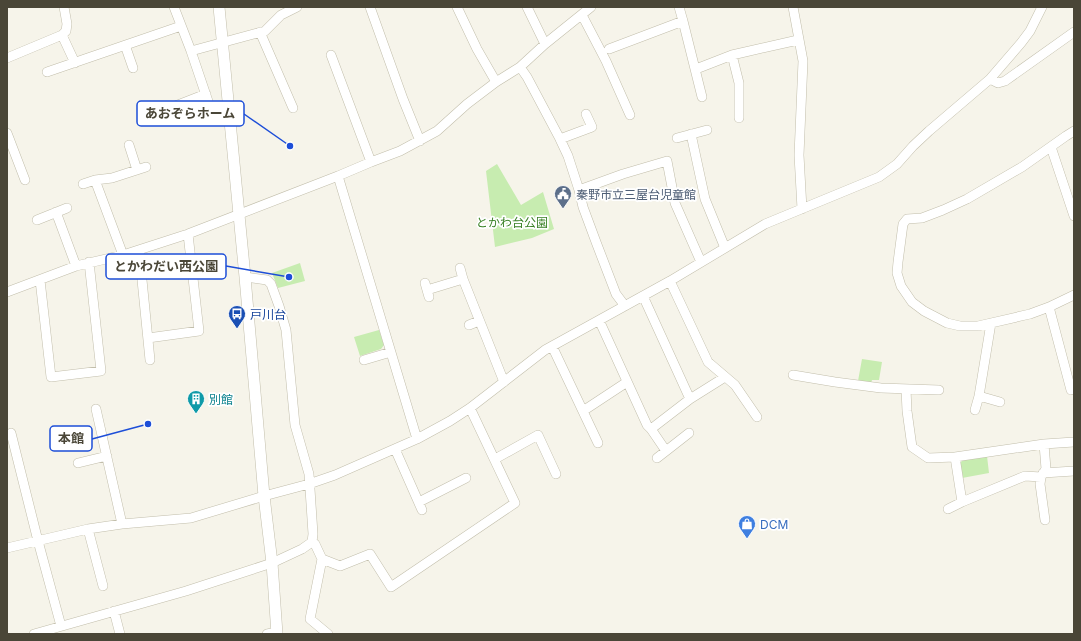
<svg xmlns="http://www.w3.org/2000/svg" width="1081" height="641" viewBox="0 0 1081 641" font-family="Inter,'Noto Sans JP',sans-serif">
  <style>
    .green { fill: #c7ecb0 }
    .lines { fill: none; stroke-linecap: round; stroke-linejoin: round }
    .minor-casing { stroke: #c2beab; stroke-width: 10 }
    .tertiary-casing { stroke: #c2beab; stroke-width: 12 }
    .minor { stroke: #fff; stroke-width: 9 }
    .tertiary { stroke: #fff; stroke-width: 11 }
    .labels { text-anchor: middle; dominant-baseline: central; stroke-width: 3.5; stroke-linejoin: round; paint-order: stroke }
    .service-label { font-size: 12px; fill: #4e5e75; stroke: #fff; text-anchor: start }
    .park-label { font-size: 12px; fill: #398125; stroke: #fff }
    .transit-label { font-size: 12px; fill: #164399; stroke: #fff; text-anchor: start }
    .culture-label { font-size: 12px; fill: #0d838f; stroke: #fff; text-anchor: start }
    .shop-label { font-size: 12px; fill: #366cbe; stroke: #fff; text-anchor: start }
    .leader { fill: none; stroke: #1d4ed8; stroke-width: 1.5 }
    .callout-dot { fill: #1d4ed8; stroke: #fff; stroke-width: 1.5 }
    .callout { fill: #fff; stroke: #1d4ed8; stroke-width: 1.5 }
    .callout-label { font-size: 13px; text-anchor: middle; font-weight: bold; fill: #4a4637 }
  </style>
  <rect width="100%" height="100%" fill="#f6f4ea"/>
  <path class="green" d="M497 164 521 205 543 192 554 229 532 238 495 247 486 171Z
    M300 263 305 281 278 288 272 273Z
    M379 330 384 345 381 349 360 356 354 337Z
    M862 359 882 362 879 380H872L871 383 858 381Z
    M987 456 989 473 962 478 960 464 963 459Z"/>
  <g class="lines">
    <defs>
      <path id="minor" d="M174 7 191 51 211 110
        M370 7 403 99 420 141
        M457 7 477 49 496 82
        M527 7 545 44
        M679 7 683 21 702 97
        M793 7 803 61 799 155 802 209
        M582 15 606 61 630 115
        M260 32 293 108
        M62 35 75 63
        M125 45 133 68
        M609 49 683 21
        M191 51 265 31 281 15 297 7
        M331 55 371 162
        M732 55 739 83V118
        M7 58 62 35 66 31 67 24 64 7
        M520 67 527 77 560 139 568 156 579 190 583 207 596 242 616 294 625 306
        M696 69 732 55 798 40
        M47 72 181 26
        M990 79 998 83 1005 81 1074 32
        M160 112 206 94
        M1074 131 1066 136 1022 167 967 199 943 210 922 218 907 219 903 224 898 262 897 273 901 286 912 302 924 311 947 323 960 326H978L1030 314 1049 307 1074 295
        M7 133 25 180
        M691 134 705 199 725 248
        M677 138 707 130
        M560 139 592 127 586 114
        M129 145 137 170
        M1051 147 1074 216
        M338 176 417 439
        M95 180 123 255
        M83 184 95 180 112 178 146 167
        M579 190 623 174 667 161 675 203 701 262
        M56 212 76 266
        M37 220 67 208
        M139 250 150 360
        M460 268 463 279 504 382
        M40 280 51 377 101 371 89 262
        M670 281 708 362 735 385 757 417
        M425 283 429 297
        M427 290 463 279
        M7 292 76 266 123 255 188 234 338 176 371 162 400 151 437 131 467 104 496 82 520 67 545 44 591 7
        M643 296 690 399
        M1049 307 1071 390
        M599 320 647 425 651 429 666 451 689 433
        M469 325 479 321
        M148 338 199 331 188 234
        M552 346 598 443
        M364 360 391 352
        M793 375 835 382 881 388 939 390
        M906 389 907 411 912 447 928 458 955 457 1044 444 1074 442
        M979 396 1000 402
        M96 409 122 524
        M975 410 979 396 991 323
        M583 411 627 382
        M651 429 690 399 725 377
        M11 433 38 541 61 626
        M1044 444 1046 469 1041 477 1040 484 1045 520
        M395 449 422 510
        M955 457 962 502
        M657 458 666 451
        M495 459 538 435 556 474
        M78 463 107 456
        M1043 473 1074 471
        M419 502 466 478
        M948 509 962 502 1025 476 1041 477
        M88 529 103 586
        M312 542 315 544 322 559 340 566 370 554 391 587 515 503 470 408
        M7 548 88 529 122 524 191 518 264 496 309 484 335 475 417 439 450 421 470 408 545 350 670 281 765 224 879 177 897 164 913 146 929 131 990 79 1021 43 1030 31 1042 7
        M322 559 310 619 328 634
        M114 611 120 634
        M34 634 186 591 272 563 302 549 312 542 313 534 309 474 295 425 286 330 279 306 271 284 267 280 245 277
        M267 634 277 632"/>
      <path id="tertiary" d="M219 7 245 277 264 496 272 563 277 634"/>
    </defs>
    <use href="#minor" class="minor-casing"/>
    <use href="#tertiary" class="tertiary-casing"/>
    <use href="#minor" class="minor"/>
    <use href="#tertiary" class="tertiary"/>
  </g>
  <defs>
    <symbol id="civic-pin" viewBox="-11 -11 22 30"><path d="M0 17L-7.5 6A9.5 9.5 0 1 1 7.5 6Z" fill="#5c6f8a" stroke="#fff"/><path d="M-.6-6.5H3V-4.5H.6V-3L4-1V1h2V6H-6V1h2V-1L-.6-3ZM-1.2 2.5V6h2.4V2.5Z" fill="#fff"/></symbol>
    <symbol id="bus-pin" viewBox="-11 -11 22 30"><path d="M0 17L-7.5 6A9.5 9.5 0 1 1 7.5 6Z" fill="#1a4fb4" stroke="#fff"/><path d="M-5-6H5V4H4V6H2V4H-2V6H-4V4H-5ZM-3.5-4V0h7V-4ZM-3.5 1.2v1.5H-2V1.2ZM2 1.2v1.5H3.5V1.2Z" fill="#fff"/></symbol>
    <symbol id="building-pin" viewBox="-11 -11 22 30"><path d="M0 17L-7.5 6A9.5 9.5 0 1 1 7.5 6Z" fill="#0f9aa8" stroke="#fff"/><path d="M-4-6H4V6H1V3H-1V6H-4ZM-2.5-4.3h1.7v1.8h-1.7ZM.8-4.3h1.7v1.8H.8ZM-2.5-1h1.7V.8h-1.7ZM.8-1h1.7V.8H.8Z" fill="#fff"/></symbol>
    <symbol id="shop-pin" viewBox="-11 -11 22 30"><path d="M0 17L-7.5 6A9.5 9.5 0 1 1 7.5 6Z" fill="#3f7fe0" stroke="#fff"/><path d="M-5-2.5h2.3a2.7 3.5 0 0 1 5.4 0H5L5.5 6h-11ZM-1.5-2.5h3a1.5 2.3 0 0 0-3 0Z" fill="#fff"/></symbol>
  </defs>
  <g fill-rule="evenodd">
    <use href="#civic-pin" x="553" y="184" width="20" height="27"/>
    <use href="#bus-pin" x="227" y="304" width="20" height="27"/>
    <use href="#building-pin" x="186" y="389" width="20" height="27"/>
    <use href="#shop-pin" x="737" y="514" width="20" height="27"/>
  </g>
  <g class="labels">
    <g class="service-label">
      <text x="576" y="194">秦野市立三屋台児童館</text>
    </g>
    <g class="park-label">
      <text x="512" y="222">とかわ台公園</text>
    </g>
    <g class="transit-label">
      <text x="250" y="314">戸川台</text>
    </g>
    <g class="culture-label">
      <text x="209" y="399">別館</text>
    </g>
    <g class="shop-label">
      <text x="760" y="524">DCM</text>
    </g>
  </g>
  <path class="leader" d="M290 146L244 114M289 277L226 266M148 424L92 439"/>
  <g class="callout-dot">
    <circle cx="290" cy="146" r="4"/>
    <circle cx="289" cy="277" r="4"/>
    <circle cx="148" cy="424" r="4"/>
  </g>
  <g class="callout">
    <rect x="137" y="101" width="107" height="25" rx="4"/>
    <rect x="106" y="254" width="120" height="25" rx="4"/>
    <rect x="50" y="426" width="42" height="25" rx="4"/>
  </g>
  <g class="callout-label">
    <text x="190" y="118">あおぞらホーム</text>
    <text x="166" y="271">とかわだい西公園</text>
    <text x="71" y="443">本館</text>
  </g>
  <rect width="1081" height="641" fill="none" stroke="#4a4637" stroke-width="16"/>
</svg>
